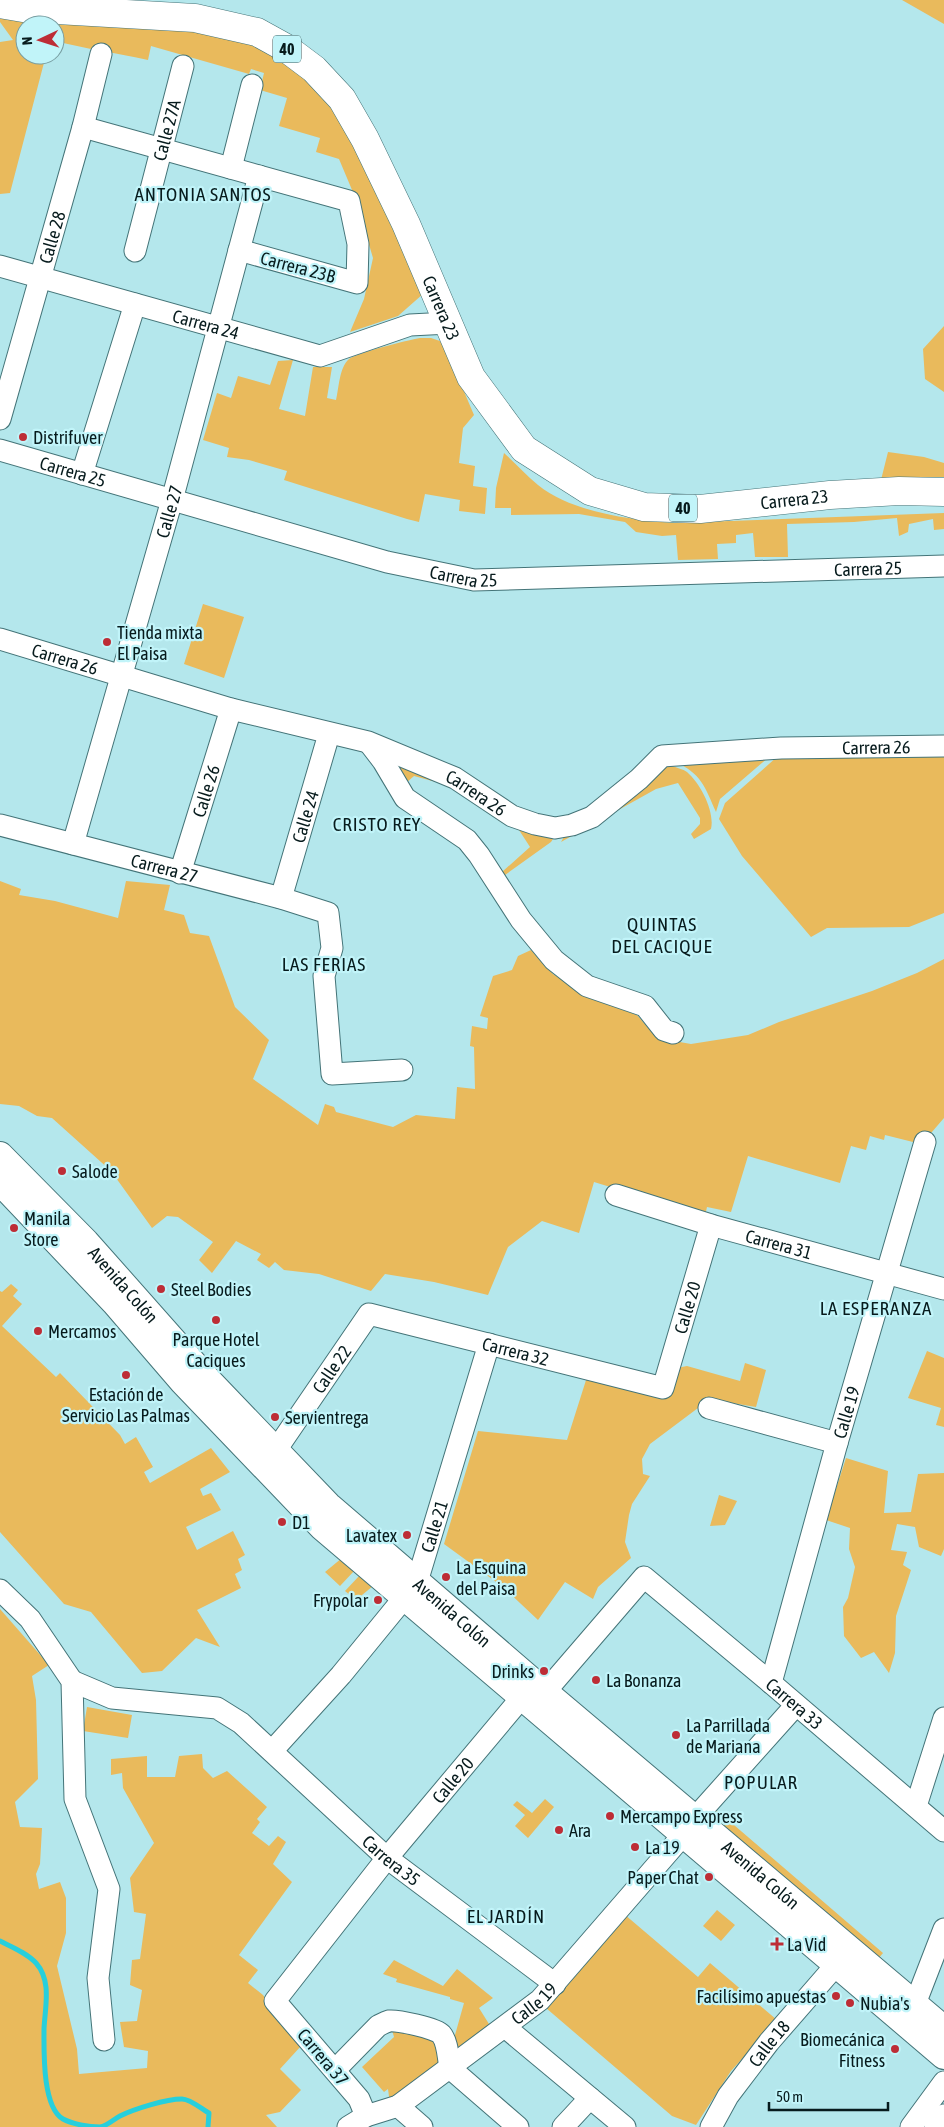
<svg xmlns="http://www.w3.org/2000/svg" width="944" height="2127" viewBox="0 0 944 2127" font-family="'Asap Condensed',sans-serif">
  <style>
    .green { fill: #e9ba5c }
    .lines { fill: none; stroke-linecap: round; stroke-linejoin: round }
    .stream { stroke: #27cfdc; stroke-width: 5 }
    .minor-casing { stroke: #447478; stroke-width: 23 }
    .major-casing { stroke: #447478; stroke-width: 28 }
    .highway-casing { stroke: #447478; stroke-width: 29 }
    .minor { stroke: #fff; stroke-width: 21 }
    .major { stroke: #fff; stroke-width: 26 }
    .highway { stroke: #fff; stroke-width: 28 }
    .poi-dot { fill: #bd2d36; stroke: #c1f4f9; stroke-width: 2 }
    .labels { text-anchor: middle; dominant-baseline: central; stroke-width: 4.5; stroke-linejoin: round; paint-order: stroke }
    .shield { fill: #c1f4f9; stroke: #3f5c5f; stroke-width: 1 }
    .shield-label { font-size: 16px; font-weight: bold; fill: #071b1d }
    .street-label { font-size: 18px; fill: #071b1d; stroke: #c1f4f9 }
    .poi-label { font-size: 18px; fill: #071b1d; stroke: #c1f4f9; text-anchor: start }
    .neighbourhood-label { font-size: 19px; letter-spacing: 1px; fill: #071b1d; stroke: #c1f4f9 }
  </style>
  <rect width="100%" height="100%" fill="#b4e7ec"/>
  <path class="green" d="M902 0H944V24Z
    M0 17 194 30 233 37 273 55 308 81 335 112 360 154 423 294 398 316 350 332 364 299 373 258 355 197 339 159 316 152 320 138 279 126 287 98 260 90 264 73 251 69 249 74 151 46 148 60C117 53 86 49 55 41V25H25V55H46L10 193 0 194V42L13 40 0 22Z
    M944 326V392L925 379 923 349Z
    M420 338H431L440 341 451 361 474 415 463 428 459 463 475 466 473 486 487 488 485 514 459 511 460 500 425 494 419 522 407 519 284 480 287 471 249 460 227 457 229 448 203 440 217 393 231 398 238 376 270 385 278 361 293 360 279 409 305 416 313 367H332L327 398 336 400C339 388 339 368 349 359 357 353 408 340 420 338Z
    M888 452 924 457 944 463V477H914L881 480Z
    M504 453C515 463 526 475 538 485 573 513 632 520 675 523L944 513V529L934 530 933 519 909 524 908 532 899 536 897 518 854 522 787 524 788 557H755L753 533 736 535V543L717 544 718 559 678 560 676 535 662 536 636 532 625 522 579 514 511 515V508H495L496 488Z
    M203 604 244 617 224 678 184 664Z
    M944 753V913L909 927 827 928 811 937 742 856 719 819 725 803 778 756Z
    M770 756 720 799 716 812C705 787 701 773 675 762Z
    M391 760 557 833 551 842 505 875 502 872 530 847 519 830 501 822 447 785 414 776 406 783Z
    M672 766C677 768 683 769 687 772 701 784 715 812 711 829L694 839 691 834 700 824V818L678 783 656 789 561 842 568 830 617 806 667 767Z
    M0 881 21 889 19 895 55 901 118 918 126 881 170 885 164 910 184 915 190 933 209 936 235 1007 269 1040 253 1079 318 1125 325 1104 334 1107 336 1112 393 1127 416 1115 455 1119 457 1087 475 1089 474 1047 470 1046 472 1026 487 1029 488 1018 480 1016 493 976 512 970 518 956 531 950 553 974 591 998 637 1015 657 1038 691 1044 748 1035 779 1022 872 991 917 973 944 959V1118L925 1140 913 1142 885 1135 884 1140 870 1136 866 1150 851 1146 840 1183 748 1156 731 1212 707 1207 705 1216 594 1182 579 1233 542 1221 508 1247 488 1295 434 1282 385 1274 371 1291 319 1274 284 1270 275 1262 269 1268 257 1260 261 1254 236 1241 212 1273 199 1260 213 1242 178 1217 167 1216 152 1228 111 1171 52 1118 37 1116 19 1106 0 1104Z
    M11 1284 18 1290 13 1296 22 1304 2 1326 56 1377 60 1373 120 1435 125 1444 136 1437 153 1467 144 1472 150 1483 211 1448 230 1472 200 1489 203 1496 211 1493 221 1510 186 1527 197 1550 233 1531 245 1555 238 1559 242 1570 235 1574 241 1588 197 1610 220 1647 196 1638 162 1671 142 1673 91 1612 64 1604 0 1532V1291L2 1292Z
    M927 1351 944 1358V1427L936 1425 941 1408 908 1398Z
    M745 1363 766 1370 756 1407 714 1400 706 1402 650 1444 642 1459 643 1474 650 1476 632 1504 629 1515 625 1542 631 1558 598 1587 593 1599 565 1582 538 1620 503 1587 444 1544 478 1431 567 1440 587 1377 665 1395 677 1368 687 1366 740 1381Z
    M846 1458 888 1471 884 1513 911 1512 918 1474 944 1473V1549L941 1556 919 1547 915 1527 897 1524 891 1550 907 1552 903 1565 911 1570 896 1616 895 1653 889 1673 874 1652 861 1658 844 1636 843 1607 848 1598 855 1567 849 1549 850 1528 826 1520Z
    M719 1495 737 1501 725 1525 710 1526Z
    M342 1558 355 1570 340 1586 325 1572Z
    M360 1575 373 1586 356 1600 345 1591Z
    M0 1609 49 1665 32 1676 36 1700 38 1779 15 1802 20 1827 42 1828 40 1864 36 1874 39 1889 60 1882 66 1898V1933L57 1966 77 2049 79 2074 147 2068 148 2051 124 2047 120 2022 137 2021 142 1990 130 1985 132 1960 140 1959 146 1914 134 1912 130 1878 154 1843 123 1788 122 1773 111 1775V1759L147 1756V1777H175L179 1756 202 1754 203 1768 213 1778 227 1771 267 1807 257 1819 260 1822 252 1833 269 1846 278 1836 286 1842 273 1864 292 1882 239 1955 258 1970 248 1983 263 1995 301 2046 280 2069 301 2090 280 2112 266 2115 277 2127H0Z
    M87 1707 132 1715 128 1738 83 1731Z
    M545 1799 554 1807 528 1838 515 1826 525 1815 513 1805 517 1801 532 1813Z
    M713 1807 883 1953 878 1959 708 1812Z
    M717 1910 735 1925 721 1941 703 1926Z
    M624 1914 698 1977 710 1963 777 2020 731 2071 696 2125 672 2116 546 2008Z
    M394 1960 443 1986 457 1969 493 1998 479 2008 489 2024 490 2029 451 2058 449 2045 455 2035 464 2003 450 1999V1997L396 1982 397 1979 383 1974Z
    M391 2026 434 2033 443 2067 390 2104 388 2089 384 2092 362 2067 394 2037Z"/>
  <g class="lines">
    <path class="stream" d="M0 1941C12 1947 27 1953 36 1963 52 1981 45 2007 44 2029 44 2050 42 2107 63 2119 72 2124 89 2127 100 2127 107 2126 114 2119 120 2116 134 2109 166 2099 182 2099 190 2099 202 2109 209 2113L208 2127"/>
    <defs>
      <g id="minor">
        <path d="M83 127 349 201 358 244 357 283 239 250"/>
        <path d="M231 168 252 85"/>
        <path id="s1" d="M135 251 183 66"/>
        <path id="s2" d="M0 266 320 356 410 325 449 323"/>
        <path id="s3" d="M0 419 83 127 101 54"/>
        <path id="s4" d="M0 450 387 562 474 580 944 566"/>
        <path d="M82 474 135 304"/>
        <path id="s5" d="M0 639 231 709 368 742 455 778 512 816 535 824 555 828 572 825 592 817 639 779 662 756 781 748 944 746"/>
        <path d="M370 744 383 761 405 798 467 840 479 855 521 920 554 960 587 986 645 1006 664 1030 673 1033"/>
        <path id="s6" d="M0 825 281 898 328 913 332 948 324 976 332 1074 402 1070"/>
        <path id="s7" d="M73 844 172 500 259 176"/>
        <path id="s8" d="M180 873 231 709"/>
        <path id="s9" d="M281 898 329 734"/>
        <path id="s10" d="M616 1195 711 1225 944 1289"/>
        <path d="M709 1408 837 1443"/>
        <path id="s11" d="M276 1450 369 1314 663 1388 711 1225"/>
        <path d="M0 1590 30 1619 72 1681 75 1799 109 1889 98 1978 104 2040"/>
        <path id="s12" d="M72 1681 112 1698 217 1708 241 1723 387 1858 555 1984"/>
        <path id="s13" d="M771 1683 837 1443 925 1142"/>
        <path id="s14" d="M272 1751 341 1675 417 1582 489 1344"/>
        <path d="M916 1806 944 1718"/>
        <path d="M695 1818 796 1705"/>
        <path d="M915 2004 944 1929"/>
        <path d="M505 2027 625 2127"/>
        <path d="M335 2070 378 2026C382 2024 385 2022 389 2021 397 2020 436 2028 441 2034 448 2042 448 2058 450 2068L518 2127"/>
        <path d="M398 2106 422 2127"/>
        <path id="s15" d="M366 2116 359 2099 275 2001 387 1858 522 1697 545 1692 644 1577 771 1683 944 1831"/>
        <path id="s16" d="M348 2127 366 2116 398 2106 540 2000 684 1834"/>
        <path d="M563 2127 590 2098"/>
        <path id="s17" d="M711 2127 728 2096 769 2042 836 1965"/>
        <path d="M911 2127 944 2082"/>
        <path d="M935 2127 944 2115"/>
      </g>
      <g id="major">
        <path id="s18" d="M0 1155 86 1242 210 1382 328 1505 545 1692 944 2029"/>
        <path d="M0 1182 115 1303 183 1382 322 1527 944 2056"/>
      </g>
      <g id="highway">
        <path id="s19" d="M0 4 23 8 195 18 257 32 286 48 314 69 342 99 365 139 406 224 471 377 524 449 590 491 644 507 700 509 830 495 899 491 944 492"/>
      </g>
    </defs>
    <use href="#minor" class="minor-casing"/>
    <use href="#major" class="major-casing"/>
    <use href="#highway" class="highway-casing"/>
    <use href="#minor" class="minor"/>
    <use href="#major" class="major"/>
    <use href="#highway" class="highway"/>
  </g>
  <g class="poi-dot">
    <circle cx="23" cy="437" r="5"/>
    <circle cx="107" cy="642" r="5"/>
    <circle cx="62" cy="1171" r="5"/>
    <circle cx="14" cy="1228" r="5"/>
    <circle cx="161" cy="1289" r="5"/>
    <circle cx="216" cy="1320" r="5"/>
    <circle cx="38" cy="1331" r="5"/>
    <circle cx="126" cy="1375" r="5"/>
    <circle cx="275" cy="1417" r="5"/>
    <circle cx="282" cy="1522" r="5"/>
    <circle cx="407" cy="1535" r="5"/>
    <circle cx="446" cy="1577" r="5"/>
    <circle cx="378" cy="1600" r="5"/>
    <circle cx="544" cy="1671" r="5"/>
    <circle cx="596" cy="1680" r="5"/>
    <circle cx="676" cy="1735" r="5"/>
    <circle cx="610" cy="1816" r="5"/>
    <circle cx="559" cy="1830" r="5"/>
    <circle cx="635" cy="1847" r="5"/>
    <circle cx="709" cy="1877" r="5"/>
    <path d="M774.5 1936.5h5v5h5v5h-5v5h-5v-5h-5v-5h5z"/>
    <circle cx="836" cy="1996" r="5"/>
    <circle cx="850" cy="2003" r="5"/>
    <circle cx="895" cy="2049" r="5"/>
  </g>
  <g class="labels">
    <g class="shield">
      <rect x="273" y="35.5" width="28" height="27" rx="4"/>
      <rect x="669" y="494.5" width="28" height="27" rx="4"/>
    </g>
    <g class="shield-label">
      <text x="287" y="49">40</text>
      <text x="683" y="508">40</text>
    </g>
    <g class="street-label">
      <text stroke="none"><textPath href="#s1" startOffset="125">Calle 27A</textPath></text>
      <text stroke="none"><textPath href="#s3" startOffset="189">Calle 28</textPath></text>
      <text transform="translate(298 267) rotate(15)">Carrera 23B</text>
      <text stroke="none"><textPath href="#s19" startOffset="600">Carrera 23</textPath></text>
      <text stroke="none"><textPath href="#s2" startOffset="214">Carrera 24</textPath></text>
      <text stroke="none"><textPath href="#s4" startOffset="76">Carrera 25</textPath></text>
      <text stroke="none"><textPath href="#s19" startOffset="1050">Carrera 23</textPath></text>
      <text stroke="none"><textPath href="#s7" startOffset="346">Calle 27</textPath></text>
      <text stroke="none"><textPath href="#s4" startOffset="886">Carrera 25</textPath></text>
      <text stroke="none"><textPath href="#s4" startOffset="481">Carrera 25</textPath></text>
      <text stroke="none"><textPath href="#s5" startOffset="68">Carrera 26</textPath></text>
      <text stroke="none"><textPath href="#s5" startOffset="936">Carrera 26</textPath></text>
      <text stroke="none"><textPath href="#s8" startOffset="86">Calle 26</textPath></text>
      <text stroke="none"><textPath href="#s5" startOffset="502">Carrera 26</textPath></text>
      <text stroke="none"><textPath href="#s9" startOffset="85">Calle 24</textPath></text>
      <text stroke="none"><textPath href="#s6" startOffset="170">Carrera 27</textPath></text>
      <text stroke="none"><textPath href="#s10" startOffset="170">Carrera 31</textPath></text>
      <text stroke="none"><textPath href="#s18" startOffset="179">Avenida Colón</textPath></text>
      <text stroke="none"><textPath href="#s11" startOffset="552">Calle 20</textPath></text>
      <text stroke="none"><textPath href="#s11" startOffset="316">Carrera 32</textPath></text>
      <text stroke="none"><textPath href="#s11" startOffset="98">Calle 22</textPath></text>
      <text stroke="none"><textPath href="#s13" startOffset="281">Calle 19</textPath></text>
      <text stroke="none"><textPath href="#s14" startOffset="281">Calle 21</textPath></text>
      <text stroke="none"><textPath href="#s18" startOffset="644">Avenida Colón</textPath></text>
      <text stroke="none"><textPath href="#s15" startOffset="911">Carrera 33</textPath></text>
      <text stroke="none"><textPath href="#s15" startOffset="431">Calle 20</textPath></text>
      <text stroke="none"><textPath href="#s12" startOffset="381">Carrera 35</textPath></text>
      <text stroke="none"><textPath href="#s18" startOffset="1049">Avenida Colón</textPath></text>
      <text stroke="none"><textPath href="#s16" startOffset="225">Calle 19</textPath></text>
      <text stroke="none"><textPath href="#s17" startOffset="102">Calle 18</textPath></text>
      <text transform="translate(323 2057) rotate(50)">Carrera 37</text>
    </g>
    <g class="poi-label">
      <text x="33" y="437">Distrifuver</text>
      <text x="117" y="632">Tienda mixta<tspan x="117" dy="21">El Paisa</tspan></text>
      <text x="72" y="1171">Salode</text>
      <text x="24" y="1218">Manila<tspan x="24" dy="21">Store</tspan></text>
      <text x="171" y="1289">Steel Bodies</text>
      <text x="48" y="1331">Mercamos</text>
      <text x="216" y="1339" text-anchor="middle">Parque Hotel<tspan x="216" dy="21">Caciques</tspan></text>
      <text x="126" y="1394" text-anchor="middle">Estación de<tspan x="126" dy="21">Servicio Las Palmas</tspan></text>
      <text x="285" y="1417">Servientrega</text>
      <text x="292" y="1522">D1</text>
      <text x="397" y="1535" text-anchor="end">Lavatex</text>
      <text x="456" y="1567">La Esquina<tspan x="456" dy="21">del Paisa</tspan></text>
      <text x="368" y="1600" text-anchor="end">Frypolar</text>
      <text x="534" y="1671" text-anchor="end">Drinks</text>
      <text x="606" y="1680">La Bonanza</text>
      <text x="686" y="1725">La Parrillada<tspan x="686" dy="21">de Mariana</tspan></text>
      <text x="620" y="1816">Mercampo Express</text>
      <text x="569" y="1830">Ara</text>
      <text x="645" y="1847">La 19</text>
      <text x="699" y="1877" text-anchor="end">Paper Chat</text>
      <text x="787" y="1944">La Vid</text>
      <text x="826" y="1996" text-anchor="end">Facilísimo apuestas</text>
      <text x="860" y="2003">Nubia's</text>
      <text x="885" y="2039" text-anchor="end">Biomecánica<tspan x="885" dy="21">Fitness</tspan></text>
    </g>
    <g class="neighbourhood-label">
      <text x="203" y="194">ANTONIA SANTOS</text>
      <text x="377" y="824">CRISTO REY</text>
      <text x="662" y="924">QUINTAS<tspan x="662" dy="22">DEL CACIQUE</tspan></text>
      <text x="324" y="964">LAS FERIAS</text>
      <text x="876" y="1308">LA ESPERANZA</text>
      <text x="761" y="1782">POPULAR</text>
      <text x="506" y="1916">EL JARDÍN</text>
    </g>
  </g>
  <g transform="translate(40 40) rotate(266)"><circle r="24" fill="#c1f4f9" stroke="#779da1"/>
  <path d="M0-4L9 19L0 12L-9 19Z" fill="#bd2d36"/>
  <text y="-8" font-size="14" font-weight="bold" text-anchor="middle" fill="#071b1d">N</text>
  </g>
  <path d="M769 2102v8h119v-8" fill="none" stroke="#071b1d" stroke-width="2.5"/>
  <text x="776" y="2102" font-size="15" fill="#071b1d" stroke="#c1f4f9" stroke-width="4" paint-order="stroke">50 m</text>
</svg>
